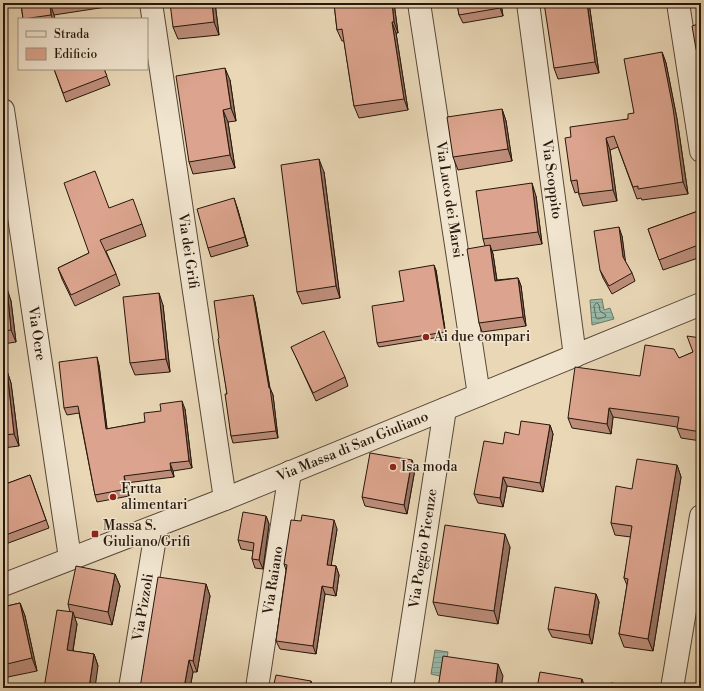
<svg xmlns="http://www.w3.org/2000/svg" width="704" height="691" viewBox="0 0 704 691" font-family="'Libre Bodoni',serif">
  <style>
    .water { fill: url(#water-rules); stroke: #6b7969 }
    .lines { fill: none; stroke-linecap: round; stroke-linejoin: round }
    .shore { stroke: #60685a; stroke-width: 1 }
    .minor-casing { stroke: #574736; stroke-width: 24 }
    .minor { stroke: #f1e5d0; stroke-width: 22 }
    .wall { fill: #bd8d7a; stroke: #26170b }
    .shaded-wall { fill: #9a7363; stroke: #26170b }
    .building { fill: #dca48e; stroke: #26170b }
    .poi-dot { fill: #8f2418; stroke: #f1e5d0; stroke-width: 1.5 }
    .labels { text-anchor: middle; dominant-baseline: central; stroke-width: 3; stroke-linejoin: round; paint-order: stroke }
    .street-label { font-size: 14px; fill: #26170b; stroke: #f1e5d0 }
    .poi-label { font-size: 14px; fill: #26170b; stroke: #f1e5d0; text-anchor: start }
  </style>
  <defs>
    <pattern id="water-rules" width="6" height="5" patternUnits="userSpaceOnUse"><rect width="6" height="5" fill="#99baa8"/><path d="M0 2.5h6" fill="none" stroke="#849f8f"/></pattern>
  </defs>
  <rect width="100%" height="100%" fill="#e9d7b6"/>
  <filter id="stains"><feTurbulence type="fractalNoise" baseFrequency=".005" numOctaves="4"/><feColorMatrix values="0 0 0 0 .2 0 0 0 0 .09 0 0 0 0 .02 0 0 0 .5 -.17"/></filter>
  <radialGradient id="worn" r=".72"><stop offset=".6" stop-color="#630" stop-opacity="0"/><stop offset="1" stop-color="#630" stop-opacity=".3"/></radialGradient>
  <path class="water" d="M602 299 604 310 610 308 614 319 592 325 590 300Z
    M435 650 448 652 444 677 431 674Z"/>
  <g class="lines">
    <path class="shore" d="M597 303 599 305 600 311 606 315 605 317 598 319 596 318 594 306Z"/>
    <defs>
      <g id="minor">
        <path id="s1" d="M151 3 225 499"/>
        <path id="s2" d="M419 3 479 395"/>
        <path id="s3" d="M528 3 575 356"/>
        <path d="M678 3 701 151"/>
        <path id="s4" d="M3 110 70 558"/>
        <path id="s5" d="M3 585 225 499 701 304"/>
        <path id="s6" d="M130 688 157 526"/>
        <path id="s7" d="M257 688 290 472"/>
        <path id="s8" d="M402 688 445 409"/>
        <path d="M672 688 701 516"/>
      </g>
    </defs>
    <use href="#minor" class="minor-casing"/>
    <use href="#minor" class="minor"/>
  </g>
  <path class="wall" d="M21 3H119V5L54 15 55 19H23Z
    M215 3 219 35 178 39 173 27Z
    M256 3H280L258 7Z
    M334 3H394L398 33H396L408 110 359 118 354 106 344 41H342L337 30Z
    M457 3H501L503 16 463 23 459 15Z
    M589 3 599 73 558 79 554 68Z
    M662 52 666 63 677 119 688 194 642 200 641 198 637 199 618 147 610 150 617 201 583 206 578 192 575 193 571 181V137L628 119 634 113Z
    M54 69H104L110 85 66 102Z
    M230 80 236 121 228 122 235 168 193 174 189 162Z
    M502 109 506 121 512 161 458 170 453 157Z
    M324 172 340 298 302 304 297 292Z
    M536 196 542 244 492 251 493 254 497 280 518 278 521 286 526 326 482 332 479 323 485 246 483 239Z
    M237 207 248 246 211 257 208 248Z
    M109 208 142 224 146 236 106 251 116 274 120 285 75 306 62 279 58 268 89 253Z
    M701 210V257L663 270 648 229Z
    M622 236 625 261 632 273 635 281 612 294 603 278 600 270Z
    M3 268 6 289 11 301 16 342 3 344Z
    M436 270 446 336 379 347 377 343 404 301Z
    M253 295 255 302 270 388 273 395 278 438 233 443 231 436 227 394 219 338Z
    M163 305 170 372 135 375 130 363Z
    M701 338V441L681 438 677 428V427L613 417 611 434 572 428 568 418 640 376 693 352Z
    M291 347 345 377 348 386 316 401 295 355Z
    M99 365 107 429 145 422 185 409 192 468 173 471 174 477 126 483 129 496 97 502 95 495 79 413 67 415 64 408Z
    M3 371H7L11 383 19 446 3 448Z
    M550 425 553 434 543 492 507 486 503 507 478 503 474 494 503 444 519 435Z
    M677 465 681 477 653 651 624 647 619 634 627 585 624 578 631 537 615 535 611 523 632 489Z
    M415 469 407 514 365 506 362 497Z
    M30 475 49 528 3 545V485Z
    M266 516 269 524 263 569 255 568 252 559 253 551 241 549 238 540Z
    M337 529 331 565 336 566 339 575 336 596 325 594 316 654 280 649 276 641 286 570 284 564Z
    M510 547 498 624 438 615 433 602Z
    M115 574 120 586 112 625 74 617 77 624 73 651 94 654 98 666 44 688 70 612 68 604Z
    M206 584 210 596 197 672H193L190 688H140Z
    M596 594 599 602 592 644 552 637 548 629Z
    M20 603 25 616 37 671 3 678V607Z"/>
  <path class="shaded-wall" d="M50 3 54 15 55 19H53L51 15Z
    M212 3H215L219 35 214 22Z
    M392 3H394L398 33 394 22Z
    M499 3H501L503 16 500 8Z
    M587 3H589L599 73 595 62Z
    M392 22 396 33 408 110 404 99Z
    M662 52 666 63 677 119 688 194 683 182Z
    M225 68 230 80 236 121 231 108Z
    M502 109 506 121 512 161 508 149Z
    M223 110 228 122 235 168 230 155Z
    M606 138 610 150 617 201 613 190Z
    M319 159 324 172 340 298 336 286Z
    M532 183 536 196 542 244 538 232Z
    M234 198 237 207 248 246 245 237Z
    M619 227 622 236 626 265 623 257Z
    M490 245 493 254 498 289 495 281Z
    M434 265 436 270 446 336 445 332Z
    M3 268 7 301 3 290Z
    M518 278 521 286 526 326 523 317Z
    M7 288 11 301 16 342 11 330Z
    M159 293 163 305 170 372 166 359Z
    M253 295 255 302 270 389V388L273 395 278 438 276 431Z
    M97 357 99 365 108 436 106 429Z
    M7 371 11 383 19 446 14 434Z
    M182 401 185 409 192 468 189 461Z
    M609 408 613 417 611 434 607 424Z
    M550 425 553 434 543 492 540 483Z
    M412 460 415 469 407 514 404 505Z
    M170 463 173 471 174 477 171 470Z
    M677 465 681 477 653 651 648 639Z
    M124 476 126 483 129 496 126 489Z
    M503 477 507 486 503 507 500 498Z
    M266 516 269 524 263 569 259 560Z
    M334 520 337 529 330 573 327 565Z
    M505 534 510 547 498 624 494 611Z
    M336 566 339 575 336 596 333 588Z
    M115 574 120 586 112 625 108 612Z
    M206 584 210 596 197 672 193 661Z
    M322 586 325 594 316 654 313 646Z
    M596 594 599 602 592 644 589 635Z
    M20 603 25 616 37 671 32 658Z
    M73 612 77 624 71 662 67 650Z
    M94 654 98 666 95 688H89Z
    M189 660 193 672 190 688H184Z
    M498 664 503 676 501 688H495Z
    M582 679 585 687V688H580Z
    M311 681 313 688H310Z"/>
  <path class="building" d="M21 3H50L51 15 23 19Z
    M170 3H212L214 22 173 27Z
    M334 3H392L394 22H392L404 99 354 106 342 29 337 30Z
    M457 3H499L500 8 459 15Z
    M544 3H587L595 62 554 68Z
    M701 23V64L696 49 692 26Z
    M662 52 673 108 683 182 638 189V186L633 187 614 136 606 138 613 190 579 194 577 180 571 181 565 138 571 137 570 127 628 119V114L634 113 624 59Z
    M225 68 231 108 223 110 230 155 189 162 176 76Z
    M54 69H104L107 76 63 93Z
    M502 109 508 149 453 157 447 117Z
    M319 159 336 286 297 292 281 165Z
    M95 171 109 208 133 199 142 224 100 240 116 274 71 295 58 268 89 253 64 183Z
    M532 183 538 232 483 239 476 191Z
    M234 198 245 237 208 248 197 209Z
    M701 210V244L659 260 648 229Z
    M619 227 623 257 632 273 609 286 600 270 594 231Z
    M490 245 495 281 518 278 523 317 479 323 467 249Z
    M434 265 445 332 377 343 372 306 404 301 399 271Z
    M7 288 11 330 3 331V289Z
    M159 293 166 359 130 363 123 297Z
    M253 295 269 388H270L276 431 231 436 225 394H227L218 339 219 338 214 301Z
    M324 331 345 377 313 393 291 347Z
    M687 336 701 338V432L677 428 679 417 609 408 607 424 568 418 575 367 640 376 645 345 674 349 679 358 693 352Z
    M97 357 106 429 145 422 144 413 161 411 160 404 182 401 189 461 170 463 171 470 124 476 126 489 95 495 78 406 64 408 59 362Z
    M3 371H7L14 434 3 435Z
    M521 421 550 425 540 483 503 477 500 498 474 494 484 441 503 444 505 432 519 435Z
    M370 453 412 460 404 505 362 497Z
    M637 459 677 465 648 639 619 634 628 579 624 578 632 526 611 523 616 486 632 489Z
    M30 475 46 520 3 536V485Z
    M243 512 266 516 259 560 252 559 254 543 238 540Z
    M302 515 334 520 327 565 336 566 333 588 322 586 313 646 276 641 287 565 284 564 291 520 301 521Z
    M445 525 505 534 494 611 433 602Z
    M76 566 115 574 108 612 68 604Z
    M158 577 206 584 193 661 189 660 184 688H140Z
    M555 587 596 594 589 635 548 629Z
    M20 603 32 658 3 665V607Z
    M57 610 73 612 67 650 94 654 89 688H44Z
    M443 656 498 664 495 688H438Z
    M540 672 582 679 580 688H537Z
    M276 675 311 681 310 688H273Z
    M611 683 638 687V688H611Z"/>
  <g class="poi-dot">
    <circle cx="426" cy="337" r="4"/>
    <circle cx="393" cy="467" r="4"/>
    <circle cx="113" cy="497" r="4"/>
    <rect x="91" y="530" width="8" height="8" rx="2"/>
  </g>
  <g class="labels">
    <g class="street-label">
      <text stroke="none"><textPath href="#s3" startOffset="178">Via Scoppito</textPath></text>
      <text stroke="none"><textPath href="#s2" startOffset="199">Via Luco dei Marsi</textPath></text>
      <text stroke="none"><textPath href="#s1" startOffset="251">Via dei Grifi</textPath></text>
      <text stroke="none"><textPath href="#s4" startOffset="226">Via Ocre</textPath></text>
      <text stroke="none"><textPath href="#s5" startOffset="376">Via Massa di San Giuliano</textPath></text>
      <text stroke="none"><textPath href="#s8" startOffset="141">Via Poggio Picenze</textPath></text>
      <text stroke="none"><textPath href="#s7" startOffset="109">Via Raiano</textPath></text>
      <text stroke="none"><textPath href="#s6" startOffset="82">Via Pizzoli</textPath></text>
    </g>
    <g class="poi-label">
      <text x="434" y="337">Ai due compari</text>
      <text x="401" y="467">Isa moda</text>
      <text x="121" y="489">Frutta<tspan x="121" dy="16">alimentari</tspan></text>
      <text x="103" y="526">Massa S.<tspan x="103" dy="16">Giuliano/Grifi</tspan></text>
    </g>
  </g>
  <rect width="704" height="691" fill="none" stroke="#e9d7b6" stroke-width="16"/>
  <rect x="4" y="4" width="696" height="683" fill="none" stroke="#26170b" stroke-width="2"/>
  <rect x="8" y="8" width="688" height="675" fill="none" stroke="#26170b"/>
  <rect x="18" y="18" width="130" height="52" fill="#f1e5d0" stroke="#a09381"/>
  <rect x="26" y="31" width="20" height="6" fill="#f1e5d0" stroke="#a09381"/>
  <text x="54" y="38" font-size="12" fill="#26170b">Strada</text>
  <rect x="26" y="48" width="20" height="12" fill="#dca48e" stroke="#a09381"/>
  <text x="54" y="58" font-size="12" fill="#26170b">Edificio</text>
  <rect width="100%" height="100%" filter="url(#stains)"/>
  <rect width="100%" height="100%" fill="url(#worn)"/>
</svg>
